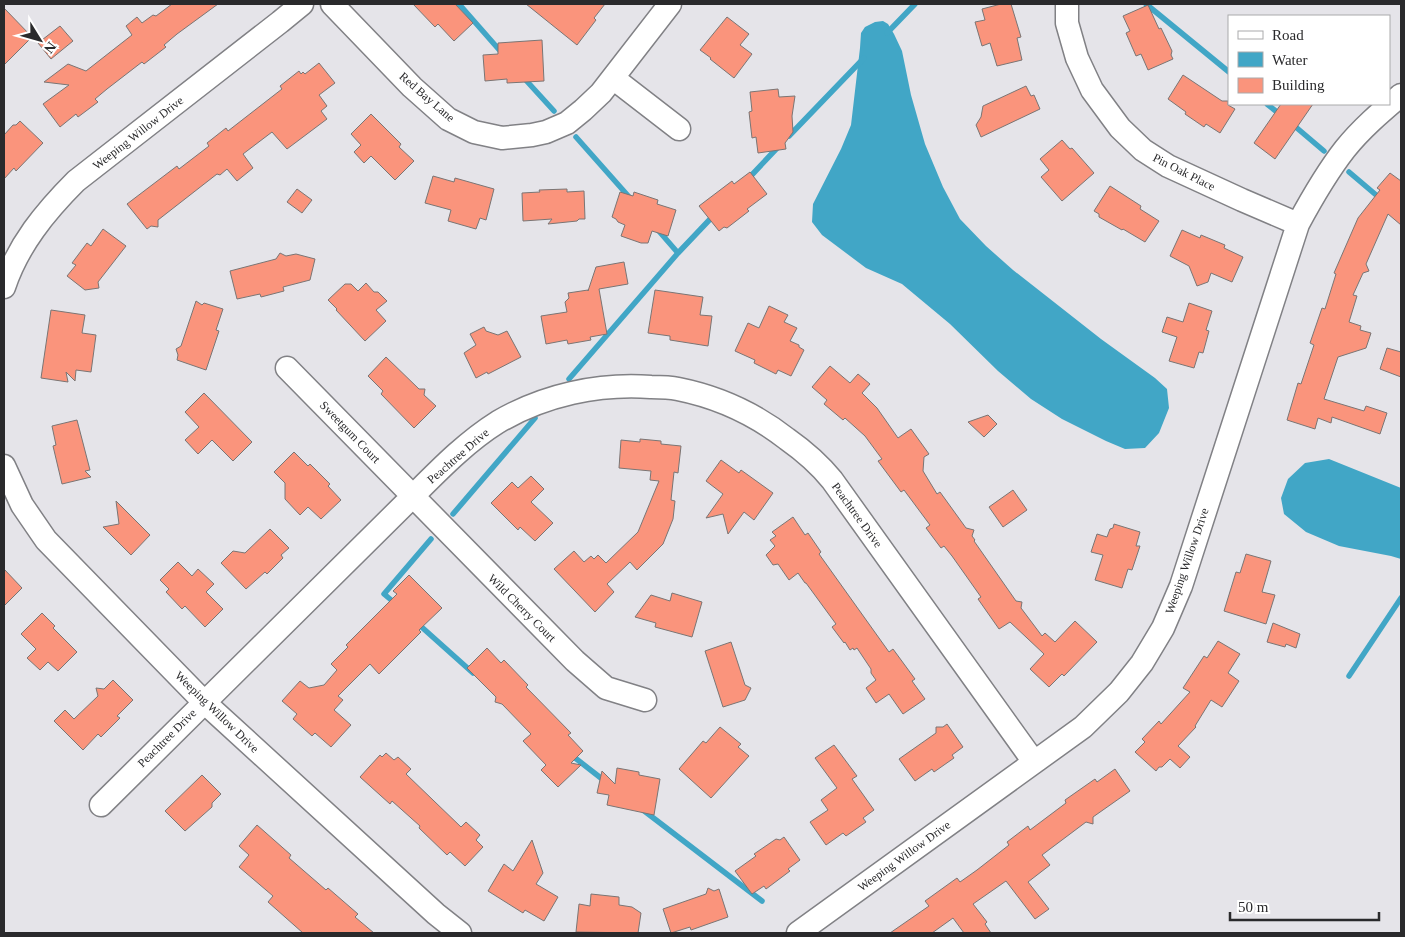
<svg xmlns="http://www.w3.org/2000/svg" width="1405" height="937" viewBox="0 0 1405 937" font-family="Georgia,serif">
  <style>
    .water { fill: #41a6c6 }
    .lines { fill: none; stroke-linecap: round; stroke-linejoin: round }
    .stream { stroke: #41a6c6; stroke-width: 5.5 }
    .building { fill: #fa947c; stroke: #7a7574 }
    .minor-casing { stroke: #818185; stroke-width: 25 }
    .minor { stroke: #fff; stroke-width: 22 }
    .labels { text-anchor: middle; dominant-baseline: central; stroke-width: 4; stroke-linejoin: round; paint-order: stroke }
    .street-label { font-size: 12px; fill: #2a2a2c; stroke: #fff }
  </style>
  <rect width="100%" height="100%" fill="#e5e4e9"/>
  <path class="water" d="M883 21 888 24 894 34 902 51 911 95 925 144 943 187 960 219 986 246 1013 270 1101 339 1155 378 1167 389 1169 408 1159 433 1145 448 1125 449 1106 441 1062 419 1031 399 998 371 950 324 902 284 866 268 822 235 812 222 813 204 841 149 851 125 860 48 861 33 865 27 875 22Z
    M1329 459 1401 488V559L1391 556 1339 546 1306 532 1284 514 1281 498 1288 479 1305 463Z"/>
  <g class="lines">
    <path class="stream" d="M459 4 502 53
      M1146 4 1229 72
      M887 33 915 4
      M523 77 554 111
      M1267 104 1282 116
      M1291 123 1324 151
      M789 136 864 58
      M576 137 630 198
      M1349 172 1382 200
      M748 179 779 146
      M658 230 678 253
      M569 379 678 253 714 215
      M453 514 535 418
      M396 604 384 594 431 539
      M416 622 473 673
      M1349 676 1401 598
      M570 754 606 782
      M643 810 762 901"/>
  </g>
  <path class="building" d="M172 4H218L177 34 164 45 166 47 144 64 142 62 107 89 95 99 98 102 78 117 76 114 60 127 43 104 69 85 44 82 68 64 86 71 132 35 126 26 137 17 142 23 153 15 156 16Z
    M413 4H455L473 23 454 41 438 24 435 27Z
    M526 4H605L594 18 596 20 577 45Z
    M1001 4H1011L1021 37 1017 38 1022 60 997 66 990 43 982 46 975 22 985 20 982 9Z
    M1148 5 1159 29 1161 28 1172 51 1171 55 1173 59 1148 70 1141 54 1136 56 1126 33 1130 31 1123 16Z
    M4 8 32 37 4 65Z
    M727 17 749 34 740 45 752 54 734 78 710 59 711 58 700 50Z
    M60 26 73 41 51 59 38 43Z
    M542 40 544 81 507 83V79L485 81 483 55 498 54V43Z
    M319 63 335 83 319 95 327 106 321 111 327 119 287 149 272 132 243 154 253 168 237 181 227 169 220 175 217 174 158 220V227L151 226 147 229 127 204 177 166 179 169 209 146 207 143 226 128 228 131 282 89 280 86 299 71 301 74 303 72 305 74Z
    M1183 75 1222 101H1228V105L1235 109 1220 133 1206 124 1204 127 1185 114 1186 112 1168 99Z
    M1026 86 1031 96 1034 95 1040 109 981 137 976 125 981 117 983 106Z
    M778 89 779 97 795 96 792 116 793 132 785 143 786 149 758 153 756 137 752 138 749 112 752 111 750 92Z
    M1281 104H1313L1275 159 1254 143Z
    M371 114 401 144 399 147 414 161 395 180 371 156 364 163 354 152 361 145 351 134Z
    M20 121 43 143 16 171 14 168 4 179V135L13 125H16Z
    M1062 140 1070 149 1072 148 1094 173 1062 201 1041 177 1049 170 1040 159Z
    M750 172 767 194 747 209 749 211 727 228 724 227 719 231 699 206 732 181 734 184Z
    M1390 173 1401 181V225L1388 214 1366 264 1369 271 1363 273 1353 295 1357 296 1349 322 1361 326 1360 330 1371 333 1366 348 1338 357 1324 399 1364 411 1366 406 1387 413 1380 434 1332 417 1331 423 1318 418 1315 429 1287 420 1298 383 1301 384 1314 345 1310 343 1322 308 1325 309 1336 274 1334 273 1358 218 1380 190 1377 188Z
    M433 176 454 182 455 178 494 189 486 220 480 218 476 229 448 221 451 210 425 203Z
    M1110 186 1141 206 1140 209 1159 221 1145 242 1123 229 1122 230 1099 217V214L1094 211Z
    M297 189 312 200 302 213 287 202Z
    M567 189V192L584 191 585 219H579L577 221 548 224 552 219 523 221 522 193 540 192 539 190Z
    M620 192 633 196 634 192 658 200 657 204 676 210 668 236 652 231 648 243H641L621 236 625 225 618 222 616 219 612 217Z
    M103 229 126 246 98 282 99 288 85 290 67 276 76 265 72 263 87 243 91 246Z
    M1182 230 1200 238 1201 235 1225 245 1224 248 1243 257 1232 282 1211 273 1208 282 1197 286 1189 266 1170 256Z
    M280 253 286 256 296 254 315 259 310 280 283 287 284 291 261 297 260 294 237 299 230 271 276 259Z
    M624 262 628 284 599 289 607 334 590 337 591 340 568 344 567 340 546 344 541 316 567 312 565 302 569 298 568 293 588 290V291L596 267Z
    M366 283 374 292H378L387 301 376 310 386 321 365 341 336 310 337 309 328 300 345 284H351L358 291Z
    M655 290 703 297 700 315 712 316 708 346 670 340V336L648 333Z
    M196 301 202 305 204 303 223 309 216 330 219 331 206 370 177 360 178 355 176 349 181 346Z
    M1189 303 1212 311 1206 330 1209 331 1203 353 1199 352 1194 368 1169 361 1177 337 1162 332 1167 317 1183 322Z
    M769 306 788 315 784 322 797 328 790 341 799 345V347L804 350 791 376 778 370 776 374 754 363 755 360 735 351 748 323 759 328Z
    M51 310 85 315 82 333 96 335 91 372 76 370 75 381 66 372 68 382 41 378Z
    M484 327 486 331 498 335 507 331 521 357 488 374 487 372 476 378 464 353 476 345 470 334Z
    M1387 348 1401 352V377L1380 369Z
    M386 357 419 389H425L424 395 436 406 414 428 381 394 383 391 368 376Z
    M830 366 850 383 858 374 870 384 862 393 877 408 898 438 911 429 929 454 924 457 923 471 937 494 940 492 966 528 974 530 972 536 975 540 974 541 1016 601 1022 602 1021 608 1042 636 1045 633 1055 642 1075 621 1097 642 1064 676 1062 674 1049 687 1030 669 1044 654 1010 622 999 629 978 599 981 597 952 556 944 546 941 548 926 528 930 525 904 490 901 492 878 461 882 459 865 436 845 418 843 420 824 404 827 400 812 387Z
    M204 393 252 442 233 461 212 440 198 454 185 440 199 427 185 412Z
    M988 415 997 424 984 437 968 422Z
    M77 420 90 470 85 471 91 477 62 484 53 446 56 445 52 426Z
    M640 439 661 441V444L681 446 678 473 674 472 671 500 675 501 673 519 663 544 637 570 630 562 607 584 614 592 595 612 554 569 574 551 584 562 591 556 594 559 598 555 606 563 638 532 659 481 650 480 651 471 619 468 621 440 640 442Z
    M294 452 308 466 310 464 330 484 328 486 341 500 321 519 308 507 300 515 285 499V483L274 472Z
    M721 460 739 473 741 470 773 493 754 520 744 512 728 534 723 514 706 518 723 494 706 481Z
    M531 476 544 489 531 502 553 523 535 541 520 527 518 530 491 503 512 482 518 488Z
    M1013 490 1027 510 1003 527 989 507Z
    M116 501 150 535 131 555 103 527 119 524Z
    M793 517 805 535 808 533 821 552 819 554 889 652 893 649 915 679 912 681 925 699 903 714 889 694 876 703 866 688 876 680 871 673V669L857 648 854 650 853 648 850 650 845 642 844 643 832 627 836 624 806 583H805L798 573 789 580 778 564 773 565 766 555 775 546 770 540 776 536 772 532Z
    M1114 524 1140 532 1136 546H1140L1132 570 1128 569 1122 588 1095 580 1103 555 1091 552 1097 534 1107 537 1110 529 1113 528Z
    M270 529 289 548 281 555 283 558 267 574 265 572 246 589 221 563 233 551 245 553Z
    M1246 554 1271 561 1262 592 1275 595 1266 624 1224 611 1236 572 1240 573Z
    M178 562 192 576 198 569 214 584 206 592 223 609 205 627 185 606 182 609 166 592 169 589 160 580Z
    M4 569 22 588 4 606Z
    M409 575 442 608 419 630 421 632 379 674 370 664 338 696 343 700 334 710 351 725 331 747 315 733 312 736 293 719 297 714 282 701 300 681 309 688 324 685 337 670 331 664 348 647 346 645 397 594 393 591Z
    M672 593 702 602 692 637 655 627 656 623 635 617 651 595 670 601Z
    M42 613 55 626 53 628 77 652 58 671 48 662 40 670 27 658 36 649 21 634Z
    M1273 623 1300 634 1296 648 1286 644 1285 647 1267 642Z
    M1218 641 1240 654 1228 673 1239 681 1222 707 1211 700 1195 726 1196 727 1178 746 1190 757 1180 768 1170 759 1162 767H1159L1156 771 1135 752 1145 742 1142 739 1159 721 1161 724 1190 692 1183 688 1204 656 1207 658Z
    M731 642 745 685 751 688 745 700 723 707 705 651Z
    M487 648 501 663 504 660 528 685 526 687 571 733 568 735 583 751 571 763 581 765 558 787 541 770 546 765 523 741 531 734 502 704 495 702 496 697 467 668Z
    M113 680 133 700 117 716 120 718 101 737 98 734 83 750 54 721 65 710 74 719 98 696 96 688 104 689Z
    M947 724 963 747 952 755 954 758 934 772 932 769 915 781 899 759 936 733V727H943Z
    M720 727 741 744 738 747 749 756 711 798 679 769 703 741 706 743Z
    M834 745 857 776 852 779 874 810 863 818 866 822 846 836 843 833 826 845 810 822 828 810 821 800 837 788 815 758Z
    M386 753 394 760 398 757 411 769 406 774 461 827 466 822 480 835 476 840 483 847 465 866 450 852 447 855 419 828 420 826 392 801 390 804 360 777 380 755 382 757Z
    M617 768 639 772V775L660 779 654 815 607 805 609 795 597 793 602 771 615 784Z
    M1115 769 1130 791 1093 817V824L1086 822 1042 855 1050 865 1028 882 1049 909 1035 919 1006 881 973 904 987 922 985 924 991 933H964L953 918 932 933H890L929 906 925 901 957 878 960 882 977 870 1009 845 1007 842 1028 826 1030 830 1066 803 1065 800 1095 779 1097 782Z
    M202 775 221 794 212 803V807L185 831 165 811Z
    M257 825 291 855 289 858 326 890 328 888 358 914 355 917 374 933H303L268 902 273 896 239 867 249 855 239 846Z
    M784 837 800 860 788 869 790 871 766 889 764 886 752 894 735 871 756 856 754 854 776 839 780 840Z
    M532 840 543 873 536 884 558 897 544 921 525 910 523 913 488 891 504 864 513 871Z
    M708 888 714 891 719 889 728 917 691 930 690 927 671 933 663 909 706 894Z
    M591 894 619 897V905L632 907 641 913 638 933 576 932 579 904 590 906Z"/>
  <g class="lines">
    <defs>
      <path id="minor" d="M332 4 412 87 448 119 474 132 502 138 532 135 546 132 567 123 583 110 601 93 670 4
        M1067 4V23L1077 58 1092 90 1120 128 1143 150 1168 166 1242 200 1298 224
        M613 78 679 129
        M4 287C18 245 45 212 76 181L280 22 302 4
        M287 368 575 661 606 688 645 700
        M4 466 22 505 46 540 204 702 436 914 460 933
        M101 805 412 497C439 470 466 442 498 422 544 395 599 383 651 387 660 387 669 387 678 389 718 397 755 414 787 439 804 451 819 464 832 480L1034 762
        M798 933 1083 727 1119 692 1142 663 1163 628 1181 586 1298 224C1312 198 1327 172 1345 149 1362 128 1381 112 1401 95"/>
    </defs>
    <use href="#minor" class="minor-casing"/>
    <use href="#minor" class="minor"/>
  </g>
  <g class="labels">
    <g class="street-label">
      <text transform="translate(427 97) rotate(41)">Red Bay Lane</text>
      <text transform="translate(138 133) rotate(-38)">Weeping Willow Drive</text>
      <text transform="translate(1184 172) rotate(27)">Pin Oak Place</text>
      <text transform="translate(350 432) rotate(46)">Sweetgum Court</text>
      <text transform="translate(458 456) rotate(-41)">Peachtree Drive</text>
      <text transform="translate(857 515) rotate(54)">Peachtree Drive</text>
      <text transform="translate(1187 561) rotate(-71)">Weeping Willow Drive</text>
      <text transform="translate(522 608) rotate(45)">Wild Cherry Court</text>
      <text transform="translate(217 712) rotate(44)">Weeping Willow Drive</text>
      <text transform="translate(167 738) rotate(-45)">Peachtree Drive</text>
      <text transform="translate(904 856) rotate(-36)">Weeping Willow Drive</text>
    </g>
  </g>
  <rect width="1405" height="937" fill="none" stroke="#2a2a2c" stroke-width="10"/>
  <rect x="1228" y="15" width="162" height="90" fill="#ffffff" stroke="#aaaaab"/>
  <rect x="1238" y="31" width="25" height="8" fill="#ffffff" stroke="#aaaaab"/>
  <text x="1272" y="40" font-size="15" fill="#2a2a2c">Road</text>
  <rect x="1238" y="52" width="25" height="15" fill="#41a6c6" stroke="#aaaaab"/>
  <text x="1272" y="65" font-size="15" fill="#2a2a2c">Water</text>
  <rect x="1238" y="78" width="25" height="15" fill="#fa947c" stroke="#aaaaab"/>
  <text x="1272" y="90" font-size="15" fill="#2a2a2c">Building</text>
  <g transform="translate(40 40) rotate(127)" stroke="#ffffff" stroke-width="4" paint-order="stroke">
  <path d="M0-4L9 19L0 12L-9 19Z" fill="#2a2a2c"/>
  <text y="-8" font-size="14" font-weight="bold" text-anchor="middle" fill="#2a2a2c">N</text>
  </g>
  <path d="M1230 912v8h149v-8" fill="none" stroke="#2a2a2c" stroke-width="2.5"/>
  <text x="1238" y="912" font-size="15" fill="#2a2a2c" stroke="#ffffff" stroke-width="4" paint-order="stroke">50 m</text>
</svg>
